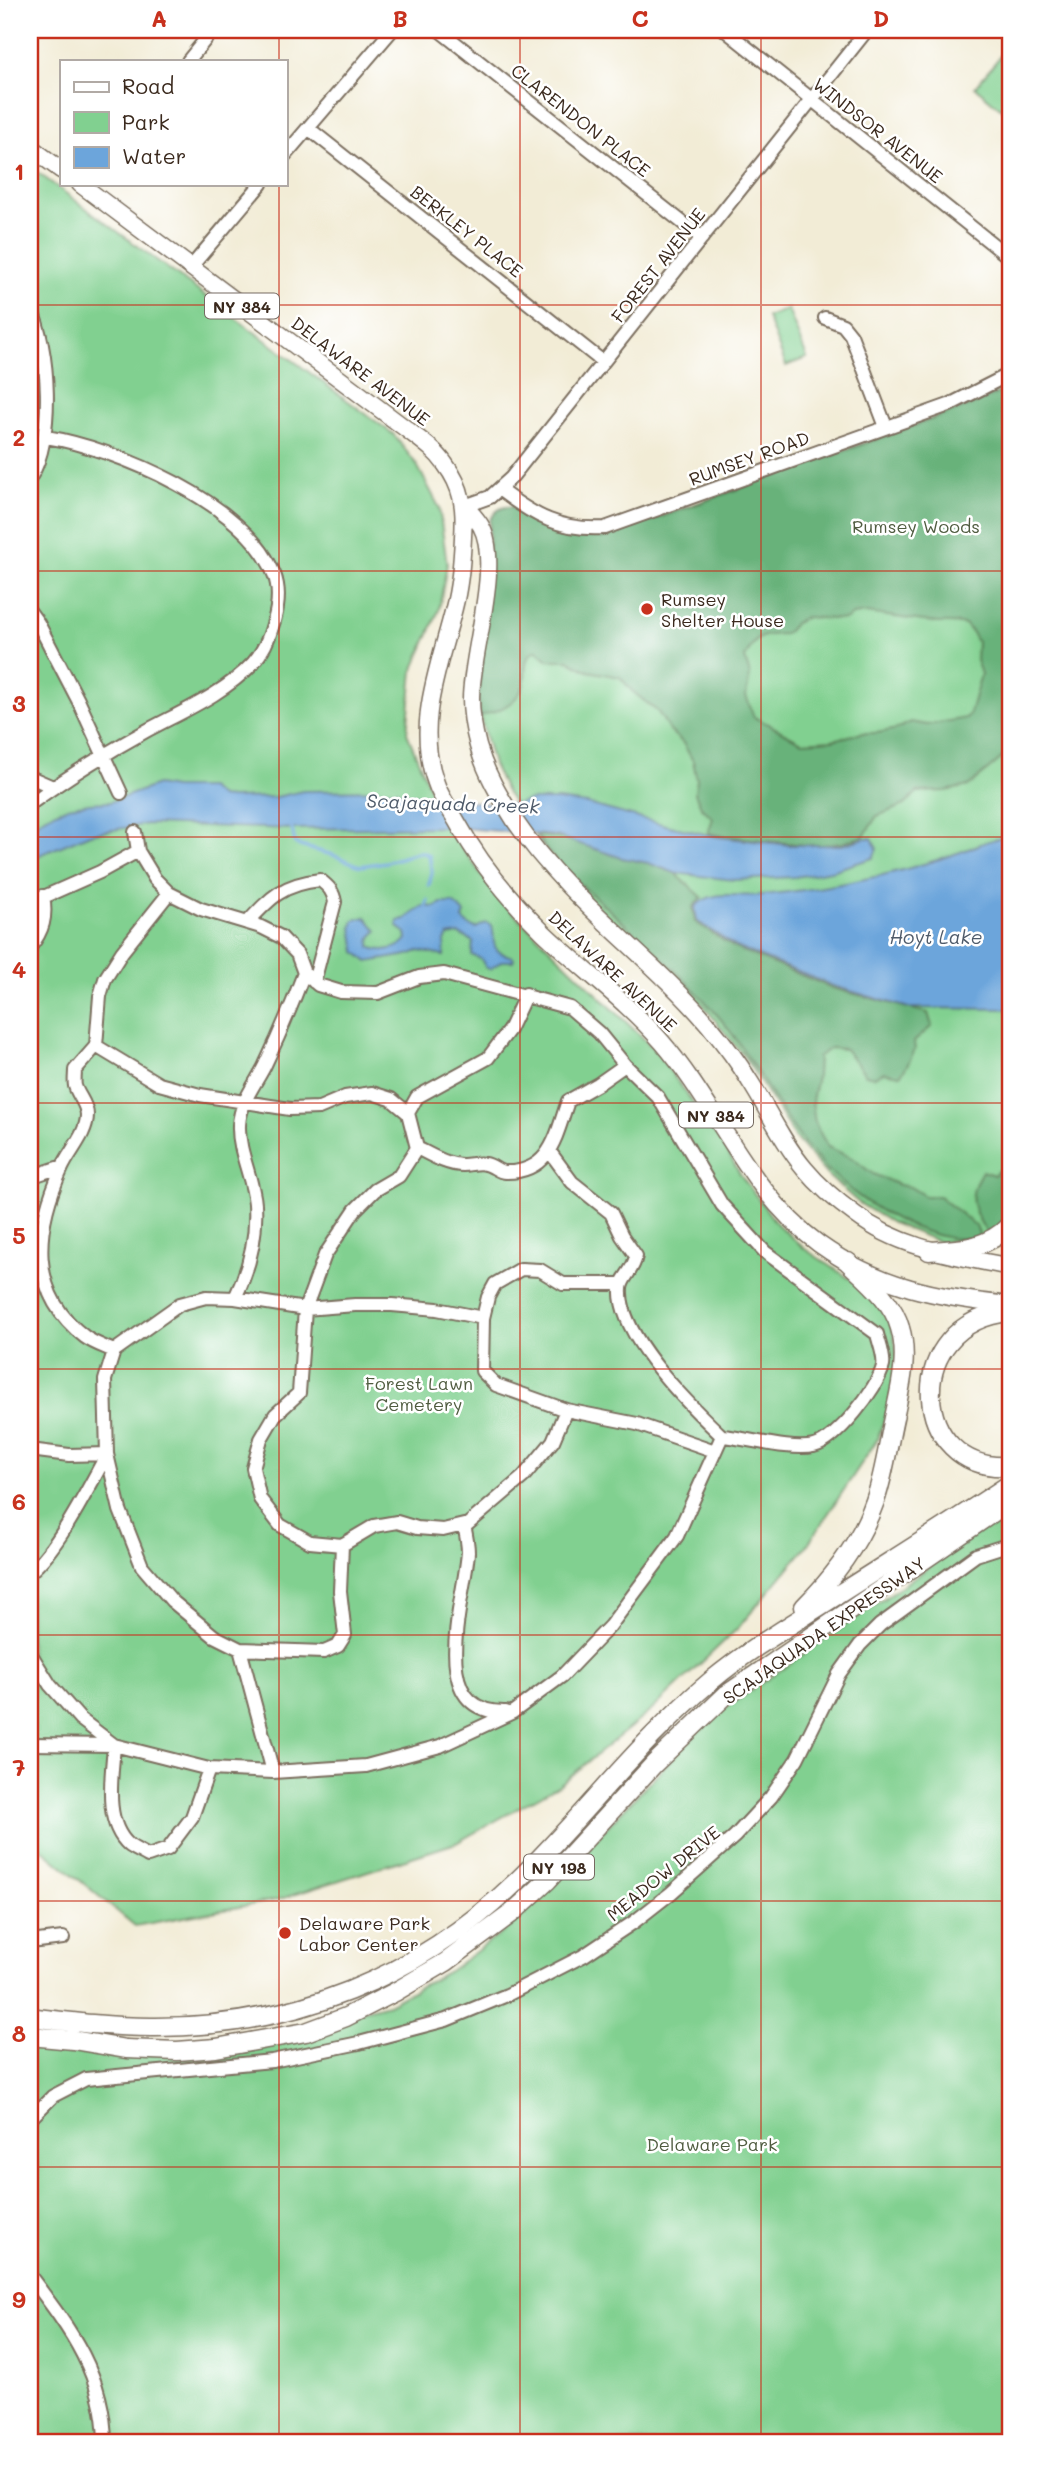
<svg xmlns="http://www.w3.org/2000/svg" width="1040" height="2472" viewBox="0 0 1040 2472" font-family="Mali,sans-serif">
  <style>
    .green { fill: #81d090; stroke: #5e7d57; stroke-width: 2 }
    .forest { fill: #68b27a; stroke: #526e4c; stroke-width: 2; fill-rule: evenodd }
    .water { fill: #6ca5db; stroke: #54687c; stroke-width: 2 }
    .lines { fill: none; stroke-linecap: round; stroke-linejoin: round }
    .stream { stroke: #6ca5db; stroke-width: 3.5 }
    .minor-casing { stroke: #7b6e5e; stroke-width: 16 }
    .major-casing { stroke: #7b6e5e; stroke-width: 19 }
    .highway-casing { stroke: #7b6e5e; stroke-width: 21 }
    .minor { stroke: #fff; stroke-width: 12 }
    .major { stroke: #fff; stroke-width: 16 }
    .highway { stroke: #fff; stroke-width: 18 }
    .grid { fill: none; stroke: #c8321e; stroke-width: 2; stroke-opacity: 0.55 }
    .poi-dot { fill: #c8321e; stroke: #fff; stroke-width: 2.5 }
    .labels { text-anchor: middle; dominant-baseline: central; stroke-width: 5; stroke-linejoin: round; paint-order: stroke }
    .shield { fill: #fff; stroke: #766a62; stroke-width: 2 }
    .shield-label { font-size: 16px; font-weight: bold; fill: #3b2a1e }
    .street-label { font-size: 18px; fill: #3b2a1e; stroke: #fff }
    .park-label { font-size: 18px; fill: #505c40; stroke: #fff }
    .poi-label { font-size: 18px; fill: #3b2a1e; stroke: #fff; text-anchor: start }
    .water-label { font-size: 19px; font-style: italic; fill: #4f5b6a; stroke: #fff }
    .neatline { fill: none; stroke: #c8321e; stroke-width: 2.5 }
    .grid-label { font-size: 23px; text-anchor: middle; font-weight: bold; fill: #c8321e }
  </style>
  <rect width="100%" height="100%" fill="#fff"/>
  <filter id="ink" filterUnits="userSpaceOnUse"><feTurbulence type="fractalNoise" baseFrequency=".0143" numOctaves="2"/><feDisplacementMap in="SourceGraphic" scale="14" xChannelSelector="R" yChannelSelector="G"/><feConvolveMatrix kernelMatrix="1 2 1 2 8 2 1 2 1" color-interpolation-filters="sRGB"/></filter>
  <filter id="wash" filterUnits="userSpaceOnUse"><feTurbulence type="fractalNoise" baseFrequency=".00686" numOctaves="4" result="noise"/><feDisplacementMap in="SourceGraphic" scale="28" xChannelSelector="R" yChannelSelector="G"/><feGaussianBlur stdDeviation="1.57" result="paint"/><feColorMatrix in="noise" values="0 0 0 0 0 0 0 0 0 0 0 0 0 0 0 0 0 1.4 0 .05"/><feComposite in="paint" operator="in"/></filter>
  <g filter="url(#wash)">
    <rect width="100%" height="100%" fill="#f2ecd6"/>
    <path class="green" d="M1010 44V116L975 87Z
      M30 167 393 434 417 465 439 507 447 564 439 610 413 671 407 733 432 794 454 836 498 898 654 1049 723 1144 740 1174 777 1224 805 1249 865 1289 887 1314 894 1336 897 1359 890 1403 877 1440 806 1547 738 1628 653 1709 559 1785 456 1843 277 1900 135 1926 30 1839Z
      M788 309 807 358 786 366 767 317Z
      M1010 387V1223L992 1237 940 1242 892 1223 859 1203 827 1175 796 1139 745 1058 703 1005 589 898 542 846 506 792 493 765 480 716V690L490 520 498 510 512 506C522 511 530 520 540 525 562 537 586 537 611 534L977 402Z
      M1010 1511V2442H30V2046L122 2055 193 2054 388 2004 449 1971 502 1933 532 1906 699 1730 730 1705Z"/>
    <path class="forest" d="M1010 387V751L969 786 946 791 917 792 905 805 877 816 864 836 842 843 813 846 718 835 708 833 713 818 701 807 695 793 697 780 693 761 683 743 670 731 658 712 632 691 620 677 588 671 568 660H548L537 650C522 656 527 671 524 684 518 703 497 712 480 716L478 699 490 520C495 512 501 505 512 507 521 509 528 518 535 523 556 539 585 538 611 535L977 403ZM866 613 938 623H951L966 625 971 631 977 642 976 660 981 674 970 713 966 718 927 725 911 722 897 729 877 733H862L832 740 802 742 754 717 746 696 750 675 745 658C755 636 762 634 785 634L795 623 806 617 845 620 853 615Z
      M537 835 568 839 622 858 648 863 675 873 702 897 693 907 695 922 735 948 832 988 928 1013 932 1026 914 1042 915 1050C910 1058 907 1069 900 1075L884 1072 874 1077 866 1075 845 1049 830 1048 818 1057 817 1076 812 1101 815 1124 828 1147 852 1158 873 1174 899 1185 910 1187 925 1196H939L976 1226 980 1236C957 1243 934 1235 913 1227 871 1210 833 1180 805 1144 771 1101 749 1050 712 1009 667 958 612 914 562 867L547 851Z
      M1010 1159C1010 1186 1018 1217 992 1233L986 1232C972 1208 966 1197 982 1171L994 1175Z"/>
    <path class="water" d="M157 785 174 788H209L220 797 231 798 276 797 303 791 396 790 401 793 493 804H517L531 800H558L587 804 669 826 718 837 791 845H842L865 838H872L877 849 873 858 831 871 795 877 734 880 675 873 648 863 622 858 556 836 450 827 292 829 147 824 90 834 30 859V828L46 816 68 807 89 803 110 802Z
      M1010 834V1009L909 1008 833 986 736 947 697 921 695 907C712 888 738 898 761 895 835 888 917 871 986 842 994 839 1003 838 1010 834Z
      M441 903H453L465 913 463 919 468 925 476 928 486 923 491 925C496 933 491 943 497 950 501 954 509 955 514 958L513 961H502L490 969 486 968 481 959 472 955 473 941 459 934 448 936 445 941 444 956 419 951 408 955 368 962 356 952 352 927 354 920 366 917 377 931 371 937 370 947C381 953 400 949 407 939L406 933 397 926 398 921 405 919 423 906 436 907Z"/>
    <g class="lines">
      <path class="stream" d="M292 829 295 843 300 846 333 855 360 866 386 862 421 852 429 855 432 872 429 885
        M426 907 428 900"/>
    </g>
  </g>
  <g filter="url(#ink)">
    <g class="lines">
      <defs>
        <path id="minor" d="M439 30 702 238
          M725 30 1010 258
          M188 61 213 30
          M308 128 603 362
          M285 155 392 30
          M191 267 261 184
          M30 307C50 347 55 440 30 478
          M825 318 843 325 851 335 886 427
          M500 490C534 516 561 531 605 528L949 405 1010 374
          M465 506 490 497 511 478 867 30
          M30 612 38 623 78 700 121 793
          M30 777 53 787
          M30 804C67 777 106 753 146 731 183 711 224 694 253 663 263 652 270 636 274 621 278 607 280 589 274 574 247 504 116 448 46 437
          M30 903 100 872 138 851
          M247 923C271 897 283 884 320 880 329 887 333 891 335 902L314 982
          M30 947C43 931 47 917 43 896
          M526 994 509 1030 488 1058 417 1097 408 1113 417 1148C431 1155 447 1165 463 1165 470 1165 479 1162 485 1164 493 1165 498 1172 505 1172 551 1173 556 1135 568 1101L598 1084 625 1065
          M96 1046 159 1084 200 1095 290 1109 319 1108 345 1097 372 1093 391 1099 408 1113
          M417 1148 399 1176 375 1190 355 1210 325 1255 305 1309 299 1393 275 1415 261 1439 253 1468 260 1499 280 1525 310 1542 342 1545 374 1526 397 1522 417 1528 443 1530 468 1524 523 1477 553 1441 566 1410
          M550 1152 572 1182 611 1213 622 1236 636 1256C633 1272 621 1278 621 1289 618 1335 689 1405 722 1436
          M30 1177 63 1166
          M621 1284H563L540 1270 521 1269 495 1284 488 1297 483 1318 482 1371 496 1385 566 1410 637 1424 715 1451
          M235 1298C249 1269 257 1236 255 1204 253 1178 238 1152 239 1125 240 1103 254 1086 264 1067 279 1036 292 1005 304 973
          M114 1351C105 1347 93 1343 85 1337 27 1293 35 1227 62 1168 69 1152 87 1134 87 1115 87 1104 78 1096 75 1086 74 1081 75 1075 75 1070L96 1046 100 996 105 979 122 952 169 893
          M30 1450 69 1455 107 1454
          M464 1525C466 1534 468 1543 468 1552 465 1599 424 1714 506 1712
          M342 1545 340 1591 345 1635 338 1646 324 1652 240 1649 214 1636 172 1601 142 1566 120 1510 107 1454 105 1380 114 1351 180 1304 206 1297 235 1298 305 1309 355 1305H392L437 1309 483 1318
          M30 1572C58 1549 89 1487 107 1454
          M240 1649 273 1772
          M30 1653 50 1685 80 1719 114 1745 209 1769 273 1772 366 1766 440 1746 513 1712 562 1676 610 1626 677 1536 722 1436C747 1438 790 1451 814 1446 836 1441 878 1388 883 1366 885 1357 879 1343 877 1334L765 1252 722 1205 658 1097 625 1065 599 1033 570 1008 444 974 419 977 378 993 341 992 318 985 304 973 297 954 281 937 261 927 201 909 169 893 155 879 138 851 135 832
          M30 1744 114 1745C112 1776 103 1822 129 1845 134 1849 142 1852 148 1856L168 1849 192 1817 209 1769
          M30 1942 63 1938
          M30 2119 53 2096 86 2079 272 2061 359 2043 446 2020 507 1995 583 1956 634 1922 671 1893 735 1836 771 1797 797 1759 839 1674 860 1645 880 1625 976 1555 1004 1546 1010 1547
          M30 2276C69 2328 104 2373 105 2442"/>
        <path id="major" d="M30 147 61 170
          M80 184 405 428C419 439 435 449 445 464 463 488 465 508 463 537 462 561 460 585 454 608 440 665 414 724 436 783 440 796 449 808 456 820 479 862 509 899 544 933 583 970 626 1001 662 1042 718 1107 749 1193 819 1244 879 1287 939 1298 1010 1305
          M465 506C470 512 477 519 481 526 502 564 471 654 471 699 471 715 474 731 478 746 486 774 500 797 515 821 568 900 647 953 708 1024 723 1042 737 1060 749 1080 768 1109 782 1142 805 1169 820 1187 838 1202 856 1215 901 1249 957 1256 1010 1267"/>
        <path id="highway" d="M929 1251C961 1249 987 1249 1010 1225
          M1010 1312C899 1322 910 1474 1010 1466
          M804 1607C833 1578 861 1541 875 1501 884 1475 888 1445 894 1418 900 1389 909 1357 900 1328 893 1301 868 1281 848 1262
          M30 2017C71 2022 111 2027 152 2027 292 2028 417 1978 517 1881 584 1816 640 1740 712 1680 748 1650 789 1626 828 1601 889 1562 950 1524 1010 1484
          M30 2036 73 2040 126 2049 177 2051 216 2048 306 2032 346 2017 395 1992 446 1962 512 1913 548 1880 654 1764 726 1695 1010 1501"/>
      </defs>
      <use href="#minor" class="minor-casing"/>
      <use href="#major" class="major-casing"/>
      <use href="#highway" class="highway-casing"/>
      <use href="#minor" class="minor"/>
      <use href="#major" class="major"/>
      <use href="#highway" class="highway"/>
    </g>
  </g>
  <path class="grid" d="M279 30V61M520 30V2442M761 30V2442M279 184V2442M30 305H1010M30 571H1010M30 837H1010M30 1103H1010M30 1369H1010M30 1635H1010M30 1901H1010M30 2167H1010"/>
  <g class="poi-dot">
    <circle cx="647" cy="609" r="7"/>
    <circle cx="285" cy="1933" r="7"/>
  </g>
  <g class="labels">
    <g class="shield">
      <rect x="205" y="293.5" width="74" height="25" rx="5"/>
      <rect x="679" y="1102.5" width="74" height="25" rx="5"/>
      <rect x="524" y="1854.5" width="70" height="25" rx="5"/>
    </g>
    <g class="shield-label">
      <text x="242" y="306">NY 384</text>
      <text x="716" y="1115">NY 384</text>
      <text x="559" y="1867">NY 198</text>
    </g>
    <g class="street-label">
      <text transform="translate(581 120) rotate(38)">CLARENDON PLACE</text>
      <text transform="translate(878 130) rotate(38)">WINDSOR AVENUE</text>
      <text transform="translate(467 231) rotate(38)">BERKLEY PLACE</text>
      <text transform="translate(658 265) rotate(-52)">FOREST AVENUE</text>
      <text transform="translate(361 371) rotate(37)">DELAWARE AVENUE</text>
      <text transform="translate(749 458) rotate(-20)">RUMSEY ROAD</text>
      <text transform="translate(613 971) rotate(43)">DELAWARE AVENUE</text>
      <text transform="translate(824 1630) rotate(-35)">SCAJAQUADA EXPRESSWAY</text>
      <text transform="translate(663 1873) rotate(-39)">MEADOW DRIVE</text>
    </g>
    <g class="park-label">
      <text x="916" y="526">Rumsey Woods</text>
      <text x="419" y="1383">Forest Lawn<tspan x="419" dy="21">Cemetery</tspan></text>
      <text x="712" y="2144">Delaware Park</text>
    </g>
    <g class="poi-label">
      <text x="661" y="599">Rumsey<tspan x="661" dy="21">Shelter House</tspan></text>
      <text x="299" y="1923">Delaware Park<tspan x="299" dy="21">Labor Center</tspan></text>
    </g>
    <g class="water-label">
      <text transform="translate(453 803) rotate(2)">Scajaquada Creek</text>
      <text x="936" y="936">Hoyt Lake</text>
    </g>
  </g>
  <rect width="1040" height="2472" fill="none" stroke="#fff" stroke-width="77"/>
  <rect x="60" y="60" width="228" height="126" fill="#ffffff" stroke="#b1aaa5" stroke-width="2"/>
  <rect x="74" y="82" width="35" height="10" fill="#ffffff" stroke="#b1aaa5" stroke-width="2"/>
  <text x="122" y="94" font-size="21" fill="#3b2a1e">Road</text>
  <rect x="74" y="112" width="35" height="21" fill="#81d090" stroke="#b1aaa5" stroke-width="2"/>
  <text x="122" y="130" font-size="21" fill="#3b2a1e">Park</text>
  <rect x="74" y="147" width="35" height="21" fill="#6ca5db" stroke="#b1aaa5" stroke-width="2"/>
  <text x="122" y="164" font-size="21" fill="#3b2a1e">Water</text>
  <rect x="38" y="38" width="964" height="2396" class="neatline"/>
  <g class="grid-label">
    <text x="159" y="27">A</text>
    <text x="400" y="27">B</text>
    <text x="640" y="27">C</text>
    <text x="881" y="27">D</text>
    <text x="19" y="180">1</text>
    <text x="19" y="446">2</text>
    <text x="19" y="712">3</text>
    <text x="19" y="978">4</text>
    <text x="19" y="1244">5</text>
    <text x="19" y="1510">6</text>
    <text x="19" y="1776">7</text>
    <text x="19" y="2042">8</text>
    <text x="19" y="2308">9</text>
  </g>
</svg>
